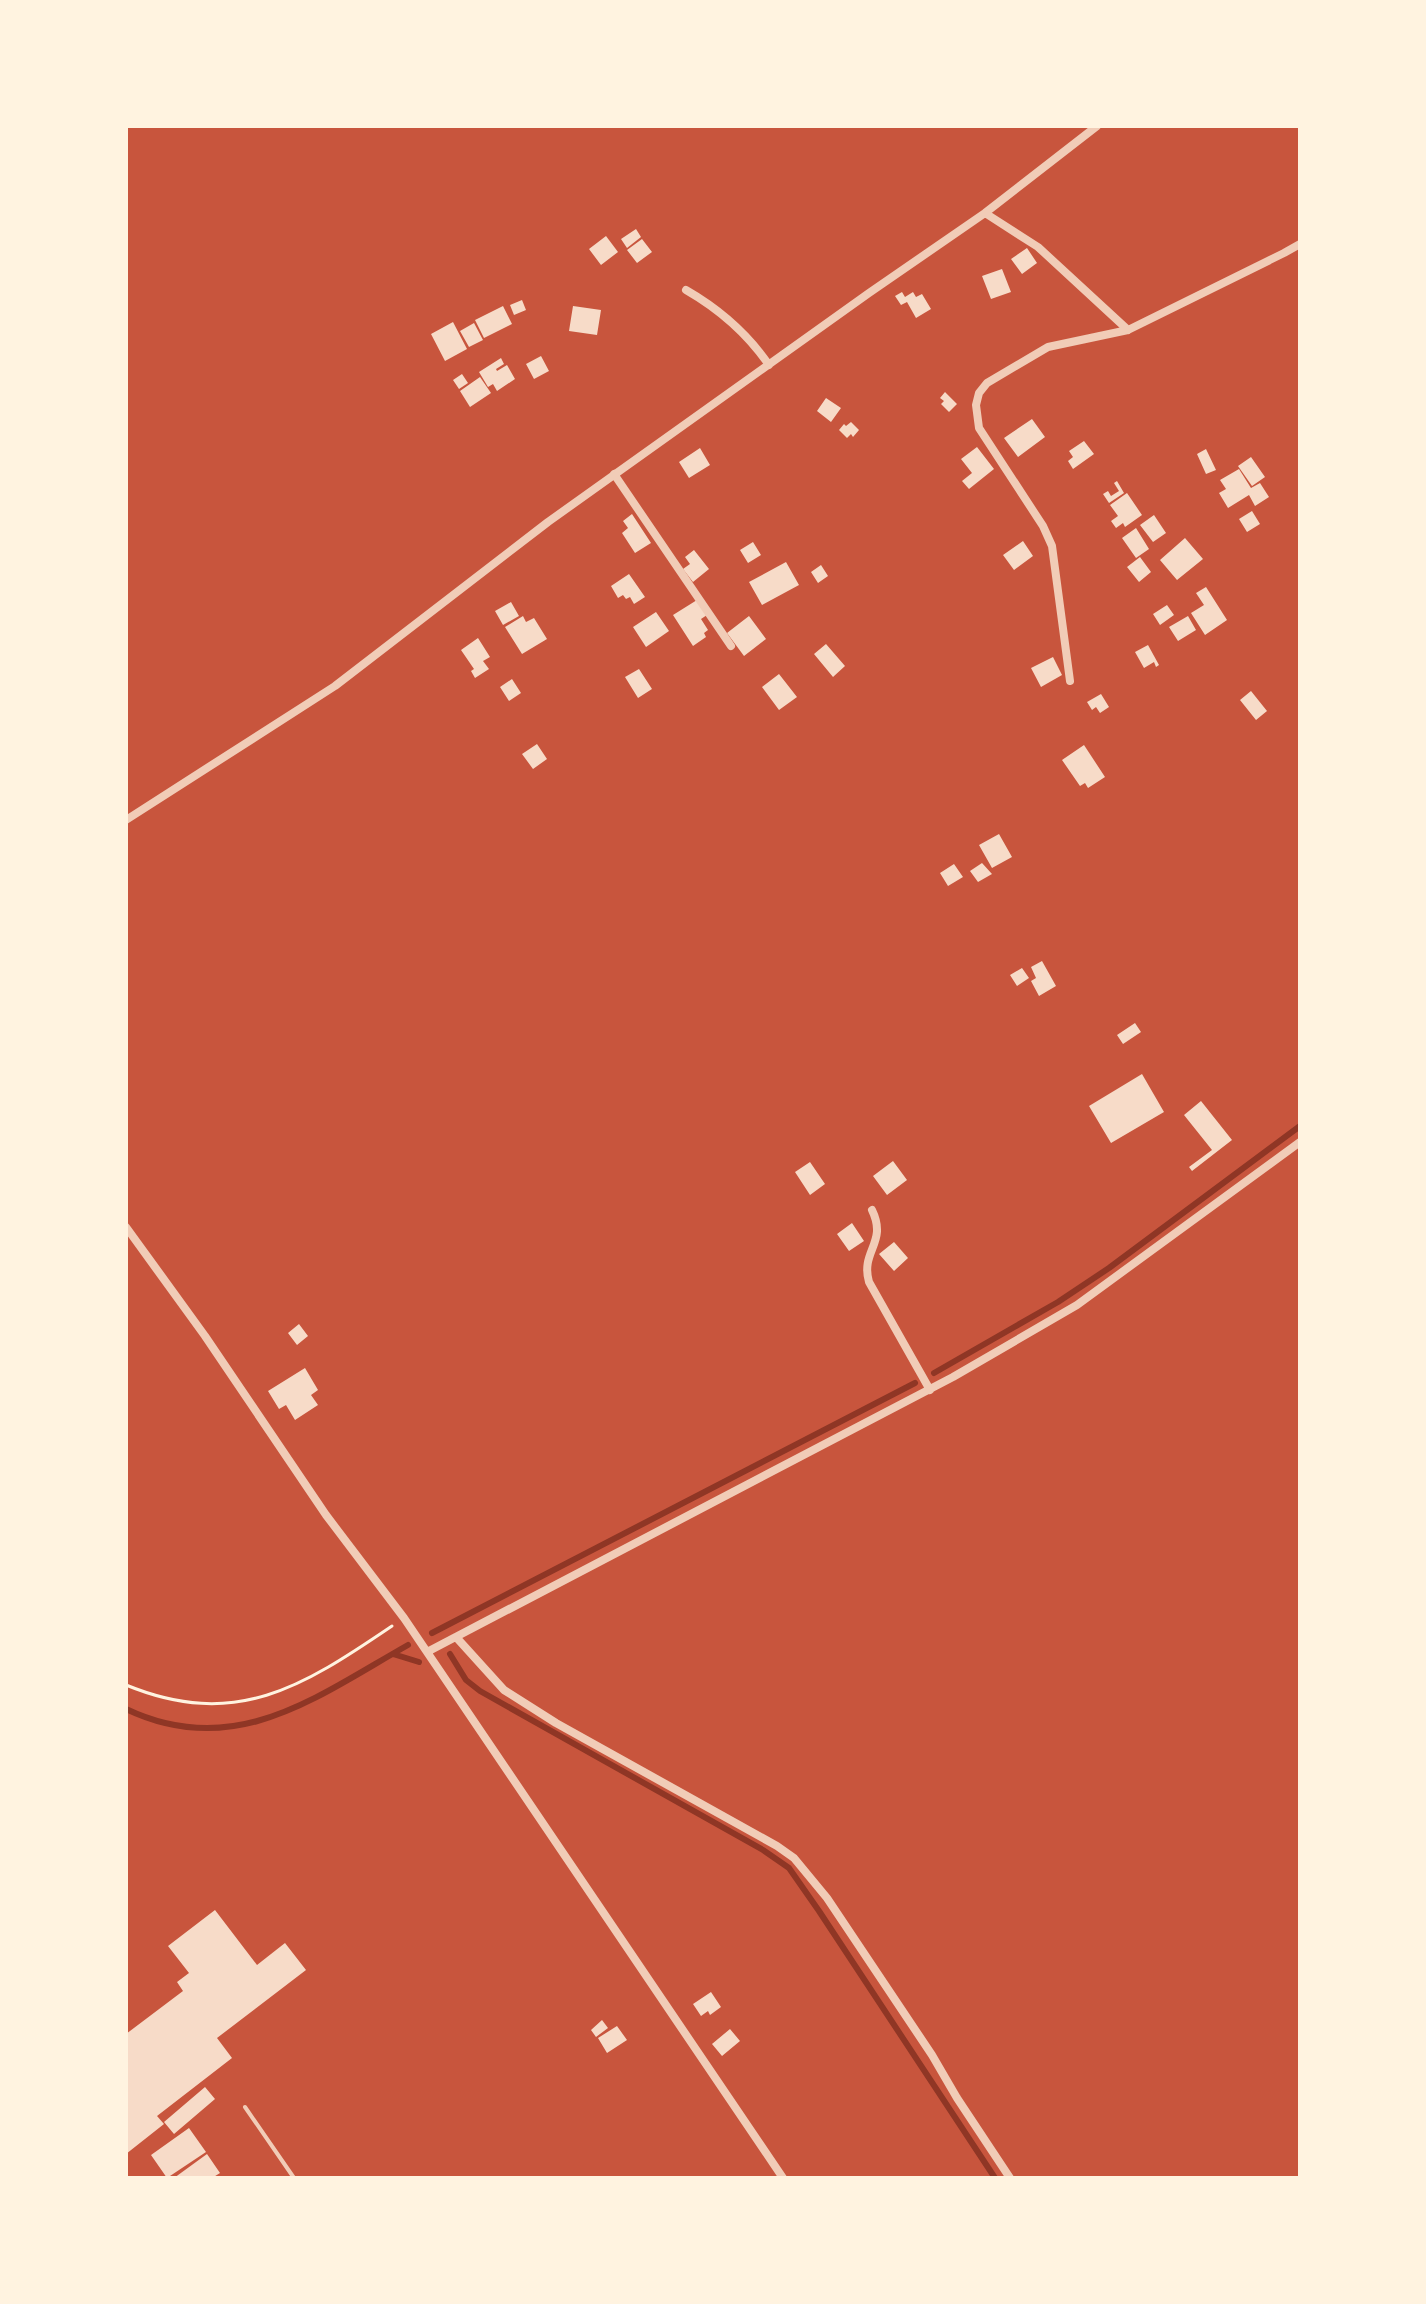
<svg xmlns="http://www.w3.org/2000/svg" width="1426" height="2304" viewBox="0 0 1426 2304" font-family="'Playfair Display',serif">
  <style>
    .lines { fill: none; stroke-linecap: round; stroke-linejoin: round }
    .stream { stroke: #8f3625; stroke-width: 6 }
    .building { fill: #f7dbc8 }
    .path { stroke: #fff3e0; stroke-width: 3 }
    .service { stroke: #f1ccb7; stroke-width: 4 }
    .minor { stroke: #f1ccb7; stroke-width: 8 }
  </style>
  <rect width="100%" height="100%" fill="#c8553d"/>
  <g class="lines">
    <path class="stream" d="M934 1373 1058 1302 1109 1268 1300 1126
      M432 1633 915 1383
      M393 1654 419 1662
      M450 1654 466 1680 480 1691 763 1850 789 1868 819 1911 995 2178
      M126 1709C235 1761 316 1697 408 1645"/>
  </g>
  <path class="building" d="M636 229 641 237 627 248 621 239Z
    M606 236 618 252 601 265 589 249Z
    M642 239 652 252 637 263 627 250Z
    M1027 248 1037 263 1022 274 1011 259Z
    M1002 269 1011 292 991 299 982 276Z
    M902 292 905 297 913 292 916 297 922 294 931 309 916 318 907 302 901 305 895 296Z
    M522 300 526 310 514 315 510 305Z
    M503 306 512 324 484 338 475 320Z
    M573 306 601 310 597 335 569 331Z
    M453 322 467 349 445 361 431 334Z
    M474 323 483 340 469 347 460 331Z
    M541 356 549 371 534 379 526 364Z
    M501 358 504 364 496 369 497 371 507 365 515 379 497 391 493 384 488 387 479 372Z
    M462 374 468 383 459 389 453 380Z
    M480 377 491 393 470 407 460 391Z
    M945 392 957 404 949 412 941 404 944 401 940 398Z
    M826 398 841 408 831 422 817 411Z
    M1032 419 1045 437 1018 457 1004 438Z
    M851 422 859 430 853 437 851 434 847 438 839 430 844 424 846 426Z
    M1084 441 1094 454 1073 469 1068 461 1073 457 1069 451Z
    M977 447 994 469 969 489 962 481 972 473 961 459Z
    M700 448 710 465 689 478 679 462Z
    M1206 449 1216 470 1206 474 1197 454Z
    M1251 457 1265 477 1252 486 1238 466Z
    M1239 469 1251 488 1260 483 1269 497 1255 506 1249 495 1228 508 1219 493 1226 489 1220 480Z
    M1117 481 1124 493 1109 503 1103 494 1108 491 1111 496 1119 491 1114 483Z
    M1127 493 1142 515 1125 527 1123 523 1116 528 1111 521 1118 516 1110 505Z
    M1252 511 1260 524 1247 532 1239 519Z
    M632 514 651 543 635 553 622 533 628 528 623 521Z
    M1154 515 1166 533 1153 542 1140 525Z
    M1136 528 1149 549 1136 558 1122 538Z
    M1185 538 1203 559 1177 580 1160 560Z
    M1023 541 1033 556 1014 570 1003 555Z
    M753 542 761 555 748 563 740 550Z
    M694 550 709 569 693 582 683 569 690 564 685 557Z
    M1140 557 1151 572 1139 582 1127 567Z
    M786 562 799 585 762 605 749 582Z
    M821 565 828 576 818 583 811 572Z
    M629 574 645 597 634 604 630 597 626 599 623 595 618 598 611 586Z
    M1206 587 1227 620 1205 635 1191 613 1204 605 1196 593Z
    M697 600 707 615 701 619 708 630 704 633 706 637 693 646 673 615Z
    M511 602 519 616 503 625 495 611Z
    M1167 605 1174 615 1160 625 1153 614Z
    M656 612 669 631 646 647 633 627Z
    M523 616 526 622 534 618 547 639 522 654 505 627Z
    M749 616 766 639 744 656 727 633Z
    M1188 616 1196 630 1178 641 1169 627Z
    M478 638 490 657 483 661 489 669 475 678 471 671 474 669 461 650Z
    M826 644 845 666 833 677 814 654Z
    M1148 645 1159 665 1156 667 1154 662 1144 668 1135 652Z
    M1053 657 1062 675 1041 687 1031 668Z
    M639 669 652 689 638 698 625 677Z
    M779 674 797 697 779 710 762 687Z
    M512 679 521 693 509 701 500 687Z
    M1251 691 1267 711 1256 720 1240 700Z
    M1101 694 1109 707 1100 713 1096 707 1092 710 1087 702Z
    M537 744 547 759 533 769 522 754Z
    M1084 745 1105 777 1088 788 1085 783 1080 786 1062 760Z
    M999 834 1012 857 992 868 979 845Z
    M982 863 992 874 978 882 970 871Z
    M954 864 963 877 948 886 940 873Z
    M1042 961 1056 986 1039 996 1031 981 1036 978 1031 967Z
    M1022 968 1029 978 1017 986 1010 975Z
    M1135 1023 1141 1032 1123 1044 1117 1035Z
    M1142 1074 1164 1112 1111 1143 1089 1106Z
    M1201 1101 1232 1140 1192 1171 1189 1167 1212 1150 1184 1115Z
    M893 1161 907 1180 887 1195 873 1176Z
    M810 1162 825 1184 810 1195 795 1172Z
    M852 1223 864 1241 849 1251 837 1234Z
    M894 1242 908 1258 894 1271 879 1254Z
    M299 1324 308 1336 297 1345 288 1333Z
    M305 1368 318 1390 311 1395 318 1405 295 1420 286 1405 279 1409 268 1391Z
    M215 1910 257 1965 285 1943 306 1970 217 2038 232 2058 157 2116 164 2124 126 2154V2034L183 1991 177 1982 189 1973 168 1946Z
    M711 1992 721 2007 710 2015 708 2011 701 2016 693 2004Z
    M602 2020 608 2028 596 2037 591 2030Z
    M617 2026 627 2040 607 2053 598 2038Z
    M730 2029 740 2041 722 2056 712 2044Z
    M205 2087 215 2099 174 2134 164 2122Z
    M189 2128 206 2152 167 2178 151 2155Z
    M207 2154 220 2173 212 2178H174Z"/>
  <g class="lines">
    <path class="path" d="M126 1685C236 1730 302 1687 392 1626"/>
    <path class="service" d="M245 2107 294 2178"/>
    <path class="minor" d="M985 213 1038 247 1128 330
      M686 290C719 309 747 333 769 365
      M614 474 731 646
      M1070 681 1052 546 1043 526 979 428 976 405 979 393 987 383 1048 347 1128 330 1284 253 1300 244
      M126 820 335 686 548 522 869 293 985 213 1097 126
      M872 1210C888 1243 860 1251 869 1282L930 1390
      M126 1227 205 1336 326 1515 404 1618 783 2178
      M456 1637 504 1690 556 1723 777 1846 794 1858 827 1898 932 2055 957 2098 1010 2178
      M427 1652 953 1377 1077 1305 1300 1142"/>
  </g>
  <rect width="1426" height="2304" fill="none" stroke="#fff3e0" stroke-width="256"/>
</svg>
